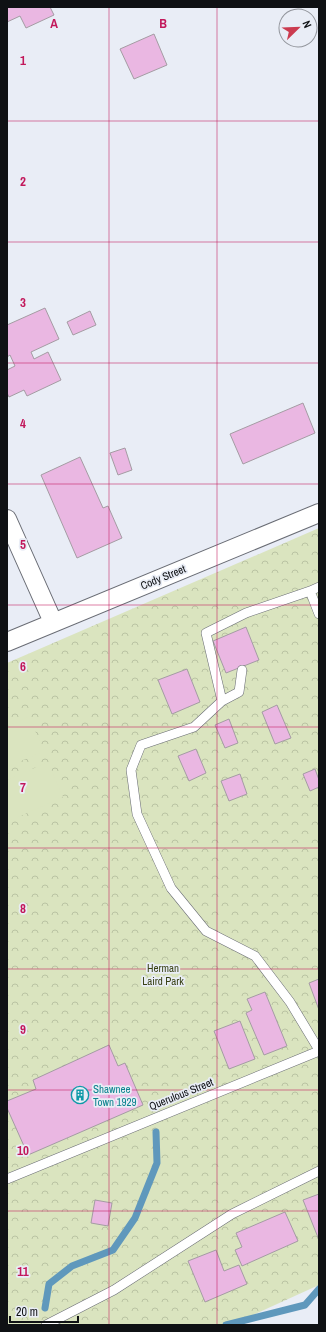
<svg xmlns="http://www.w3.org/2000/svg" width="326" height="1332" viewBox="0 0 326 1332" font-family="'Archivo Narrow',sans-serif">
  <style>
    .park { fill: url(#park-crowns) }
    .pitch { fill: #dae4bf }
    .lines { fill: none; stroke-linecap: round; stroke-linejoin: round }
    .stream { stroke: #5f98bc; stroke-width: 7 }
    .building { fill: #eab7e2; stroke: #a49ca3 }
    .lane-casing { stroke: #696c74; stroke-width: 10 }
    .street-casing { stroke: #696c74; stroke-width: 20 }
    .lane { stroke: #fff; stroke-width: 9 }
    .street { stroke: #fff; stroke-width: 18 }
    .grid { fill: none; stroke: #c2185b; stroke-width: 1; stroke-opacity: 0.55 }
    .labels { text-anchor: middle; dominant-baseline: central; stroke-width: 3.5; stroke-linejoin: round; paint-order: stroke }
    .street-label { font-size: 11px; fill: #0f1114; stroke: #e9edf6 }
    .park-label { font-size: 11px; fill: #384114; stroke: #e9edf6 }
    .culture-label { font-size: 11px; fill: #0d838f; stroke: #e9edf6; text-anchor: start }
    .grid-label { font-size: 13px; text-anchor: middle; font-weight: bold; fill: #c2185b; stroke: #e9edf6; stroke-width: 3.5; stroke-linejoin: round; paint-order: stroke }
  </style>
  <defs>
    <pattern id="park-crowns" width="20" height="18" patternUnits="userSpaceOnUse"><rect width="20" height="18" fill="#dae4bf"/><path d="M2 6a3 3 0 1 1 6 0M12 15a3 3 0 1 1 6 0" fill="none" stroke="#bac3a3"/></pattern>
  </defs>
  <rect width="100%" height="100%" fill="#e9edf6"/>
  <path class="park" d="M319 528V1285L231 1325H7V663Z"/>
  <path class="pitch" d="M29 717 44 751 7 767V726Z
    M48 762 63 797 7 822V780Z"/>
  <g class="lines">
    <path class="stream" d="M45 1308 49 1284 72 1266 113 1250 135 1218 157 1163 156 1132
      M226 1325 305 1305 319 1289"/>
  </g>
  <path class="building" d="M7 7H50L54 15 26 28 20 16 7 22Z
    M154 34 167 65 134 79 120 49Z
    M45 308 59 339 31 352 34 359 48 352 61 380 27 396 24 390 9 397 7 393V370L15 366 10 355 7 357V325Z
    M90 311 96 325 73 335 67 322Z
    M303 403 315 433 243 464 230 434Z
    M125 448 132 470 118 475 110 453Z
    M80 457 103 508 108 506 122 538 77 558 41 475Z
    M246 627 259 660 226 673 213 641Z
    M187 669 200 702 172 714 158 680Z
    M277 705 291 738 275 744 262 712Z
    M229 719 238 743 225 748 215 725Z
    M196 749 206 773 189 781 178 756Z
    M315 769 319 780V787L310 791 303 774Z
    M240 774 247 794 229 801 221 781Z
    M319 979V1010L309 983Z
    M265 992 287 1046 264 1055 246 1013 252 1010 247 999Z
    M240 1021 255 1059 229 1069 214 1031Z
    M109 1045 118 1066 125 1063 143 1105 28 1155 7 1108V1101L36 1089 33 1080Z
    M319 1194V1240L303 1200Z
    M95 1200 112 1203 108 1226 91 1223Z
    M285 1212 298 1241 242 1266 235 1250 242 1247 236 1233Z
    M216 1250 224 1271 239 1265 247 1284 205 1302 188 1261Z"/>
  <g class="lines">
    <defs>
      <path id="lane" d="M319 587 310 591 319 614
        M310 591 246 613 206 633 222 701 194 727 141 745 131 770 137 814 171 888 206 931 255 956 290 1002 319 1050
        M222 701 239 692 242 670
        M7 1179 319 1051
        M46 1325 114 1290 232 1214 319 1171"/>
      <path id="street" d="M7 519 53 622
        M7 642 319 513"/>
    </defs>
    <use href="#lane" class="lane-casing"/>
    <use href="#street" class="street-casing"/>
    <use href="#lane" class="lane"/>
    <use href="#street" class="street"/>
  </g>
  <path class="grid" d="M109 7V1325M217 7V1325M7 121H319M7 242H319M7 363H319M7 484H319M7 605H319M7 727H319M7 848H319M7 969H319M7 1090H319M7 1211H319"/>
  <defs>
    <symbol id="building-ring" viewBox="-11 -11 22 22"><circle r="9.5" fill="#e9edf6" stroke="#0f9aa8" stroke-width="1.5"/><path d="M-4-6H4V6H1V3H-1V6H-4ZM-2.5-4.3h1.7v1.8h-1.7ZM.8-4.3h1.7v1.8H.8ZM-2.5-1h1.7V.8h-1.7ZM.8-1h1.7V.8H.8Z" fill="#0f9aa8"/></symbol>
  </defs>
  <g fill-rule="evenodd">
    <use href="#building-ring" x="70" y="1085" width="20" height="20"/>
  </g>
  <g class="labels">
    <g class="street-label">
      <text transform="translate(163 577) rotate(-22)">Cody Street</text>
      <text transform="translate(181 1094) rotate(-22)">Querulous Street</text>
    </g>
    <g class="park-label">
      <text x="163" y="968">Herman<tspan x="163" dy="13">Laird Park</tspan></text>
    </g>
    <g class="culture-label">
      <text x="93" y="1089">Shawnee<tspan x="93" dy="13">Town 1929</tspan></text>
    </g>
  </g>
  <g class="grid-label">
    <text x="54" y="28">A</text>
    <text x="163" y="28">B</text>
    <text x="23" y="65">1</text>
    <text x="23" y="186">2</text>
    <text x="23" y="307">3</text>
    <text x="23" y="428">4</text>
    <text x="23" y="549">5</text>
    <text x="23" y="671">6</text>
    <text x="23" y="792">7</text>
    <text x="23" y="913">8</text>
    <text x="23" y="1034">9</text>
    <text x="23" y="1155">10</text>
    <text x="23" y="1276">11</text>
  </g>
  <rect width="326" height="1332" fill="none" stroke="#0f1114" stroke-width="16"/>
  <g transform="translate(298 28) rotate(67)"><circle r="19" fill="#e9edf6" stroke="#92959c"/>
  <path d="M0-3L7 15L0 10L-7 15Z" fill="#cb3b50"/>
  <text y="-6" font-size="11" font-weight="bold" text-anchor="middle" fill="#0f1114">N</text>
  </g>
  <path d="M10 1316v6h68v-6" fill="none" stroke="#0f1114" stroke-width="2"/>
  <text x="16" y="1316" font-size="12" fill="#0f1114" stroke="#e9edf6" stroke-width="3" paint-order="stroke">20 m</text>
</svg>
